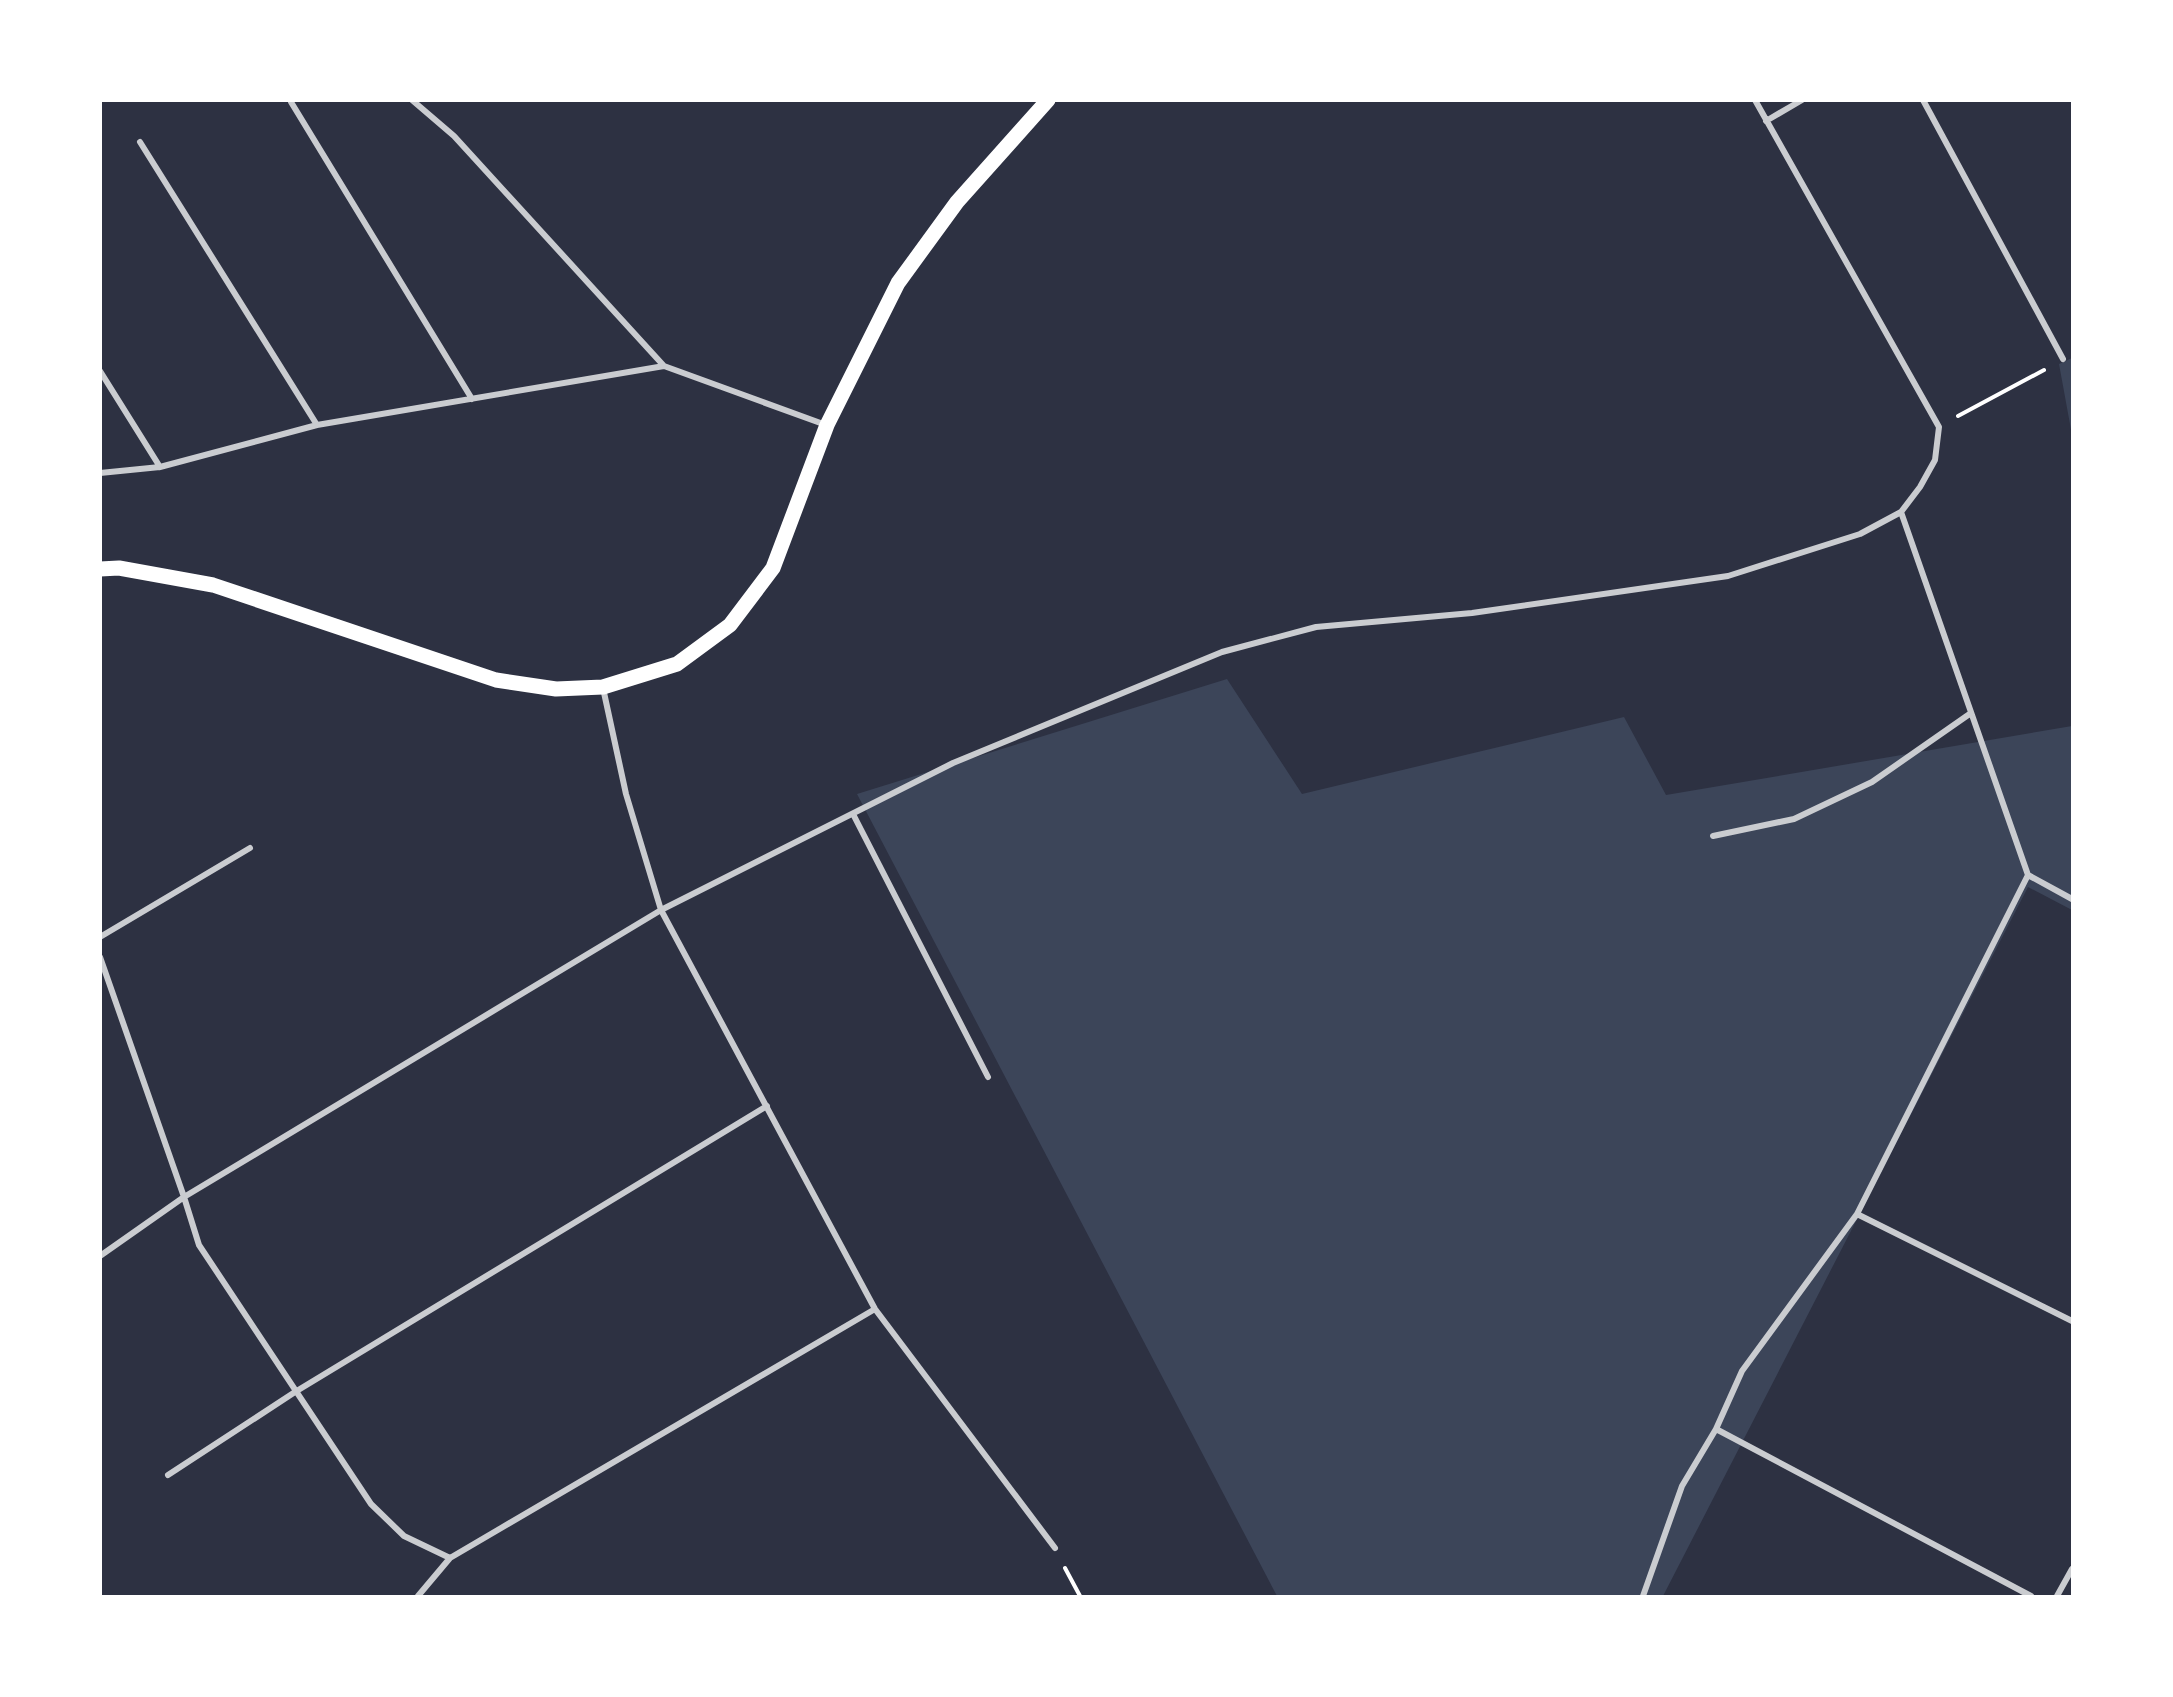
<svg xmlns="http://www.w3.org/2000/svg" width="2173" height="1697" viewBox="0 0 2173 1697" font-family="'PT Sans',sans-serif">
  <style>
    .green { fill: #3c4559 }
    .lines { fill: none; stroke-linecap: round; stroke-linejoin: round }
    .path { stroke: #fff; stroke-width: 4 }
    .minor { stroke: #caccd0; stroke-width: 6 }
    .primary { stroke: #fff; stroke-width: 15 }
  </style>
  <rect width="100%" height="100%" fill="#2d3142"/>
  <path class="green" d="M2072 358V435L2059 364Z
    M1227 679 1302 794 1624 717 1666 795 2072 726V910L2028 887 1663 1596H1277L857 794Z"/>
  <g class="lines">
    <path class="path" d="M1958 416 2044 370
      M1065 1568 1080 1596"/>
    <path class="minor" d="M412 100 454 136 664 366
      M1923 100 2063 359
      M291 102 472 399
      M1766 121 1802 100
      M140 142 317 425
      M100 371 160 467
      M100 473 160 467 317 425 664 366 826 425
      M1901 512 2028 875 2072 899
      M603 688 626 794 661 910 875 1309 1055 1548
      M853 814 988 1077
      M1713 836 1794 819 1872 782 1971 713
      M100 937 250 848
      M100 957 184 1197 199 1245 371 1504 404 1536 450 1558
      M1857 1214 2072 1321
      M100 1256 184 1197 661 910 953 763 1222 652 1316 627 1472 613 1728 576 1860 534 1901 512 1920 487 1935 460 1939 427 1755 100
      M1716 1429 2031 1596
      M168 1475 295 1392 767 1106
      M418 1596 450 1558 875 1309
      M1643 1596 1682 1486 1716 1429 1742 1371 1857 1214 2028 875
      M2057 1596 2072 1569"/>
    <path class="primary" d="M100 569 119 568 213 585 496 680 556 689 603 687 677 664 730 625 773 568 827 425 898 283 957 202 1048 100"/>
  </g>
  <rect width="2173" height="1697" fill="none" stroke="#ffffff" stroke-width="204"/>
</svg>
